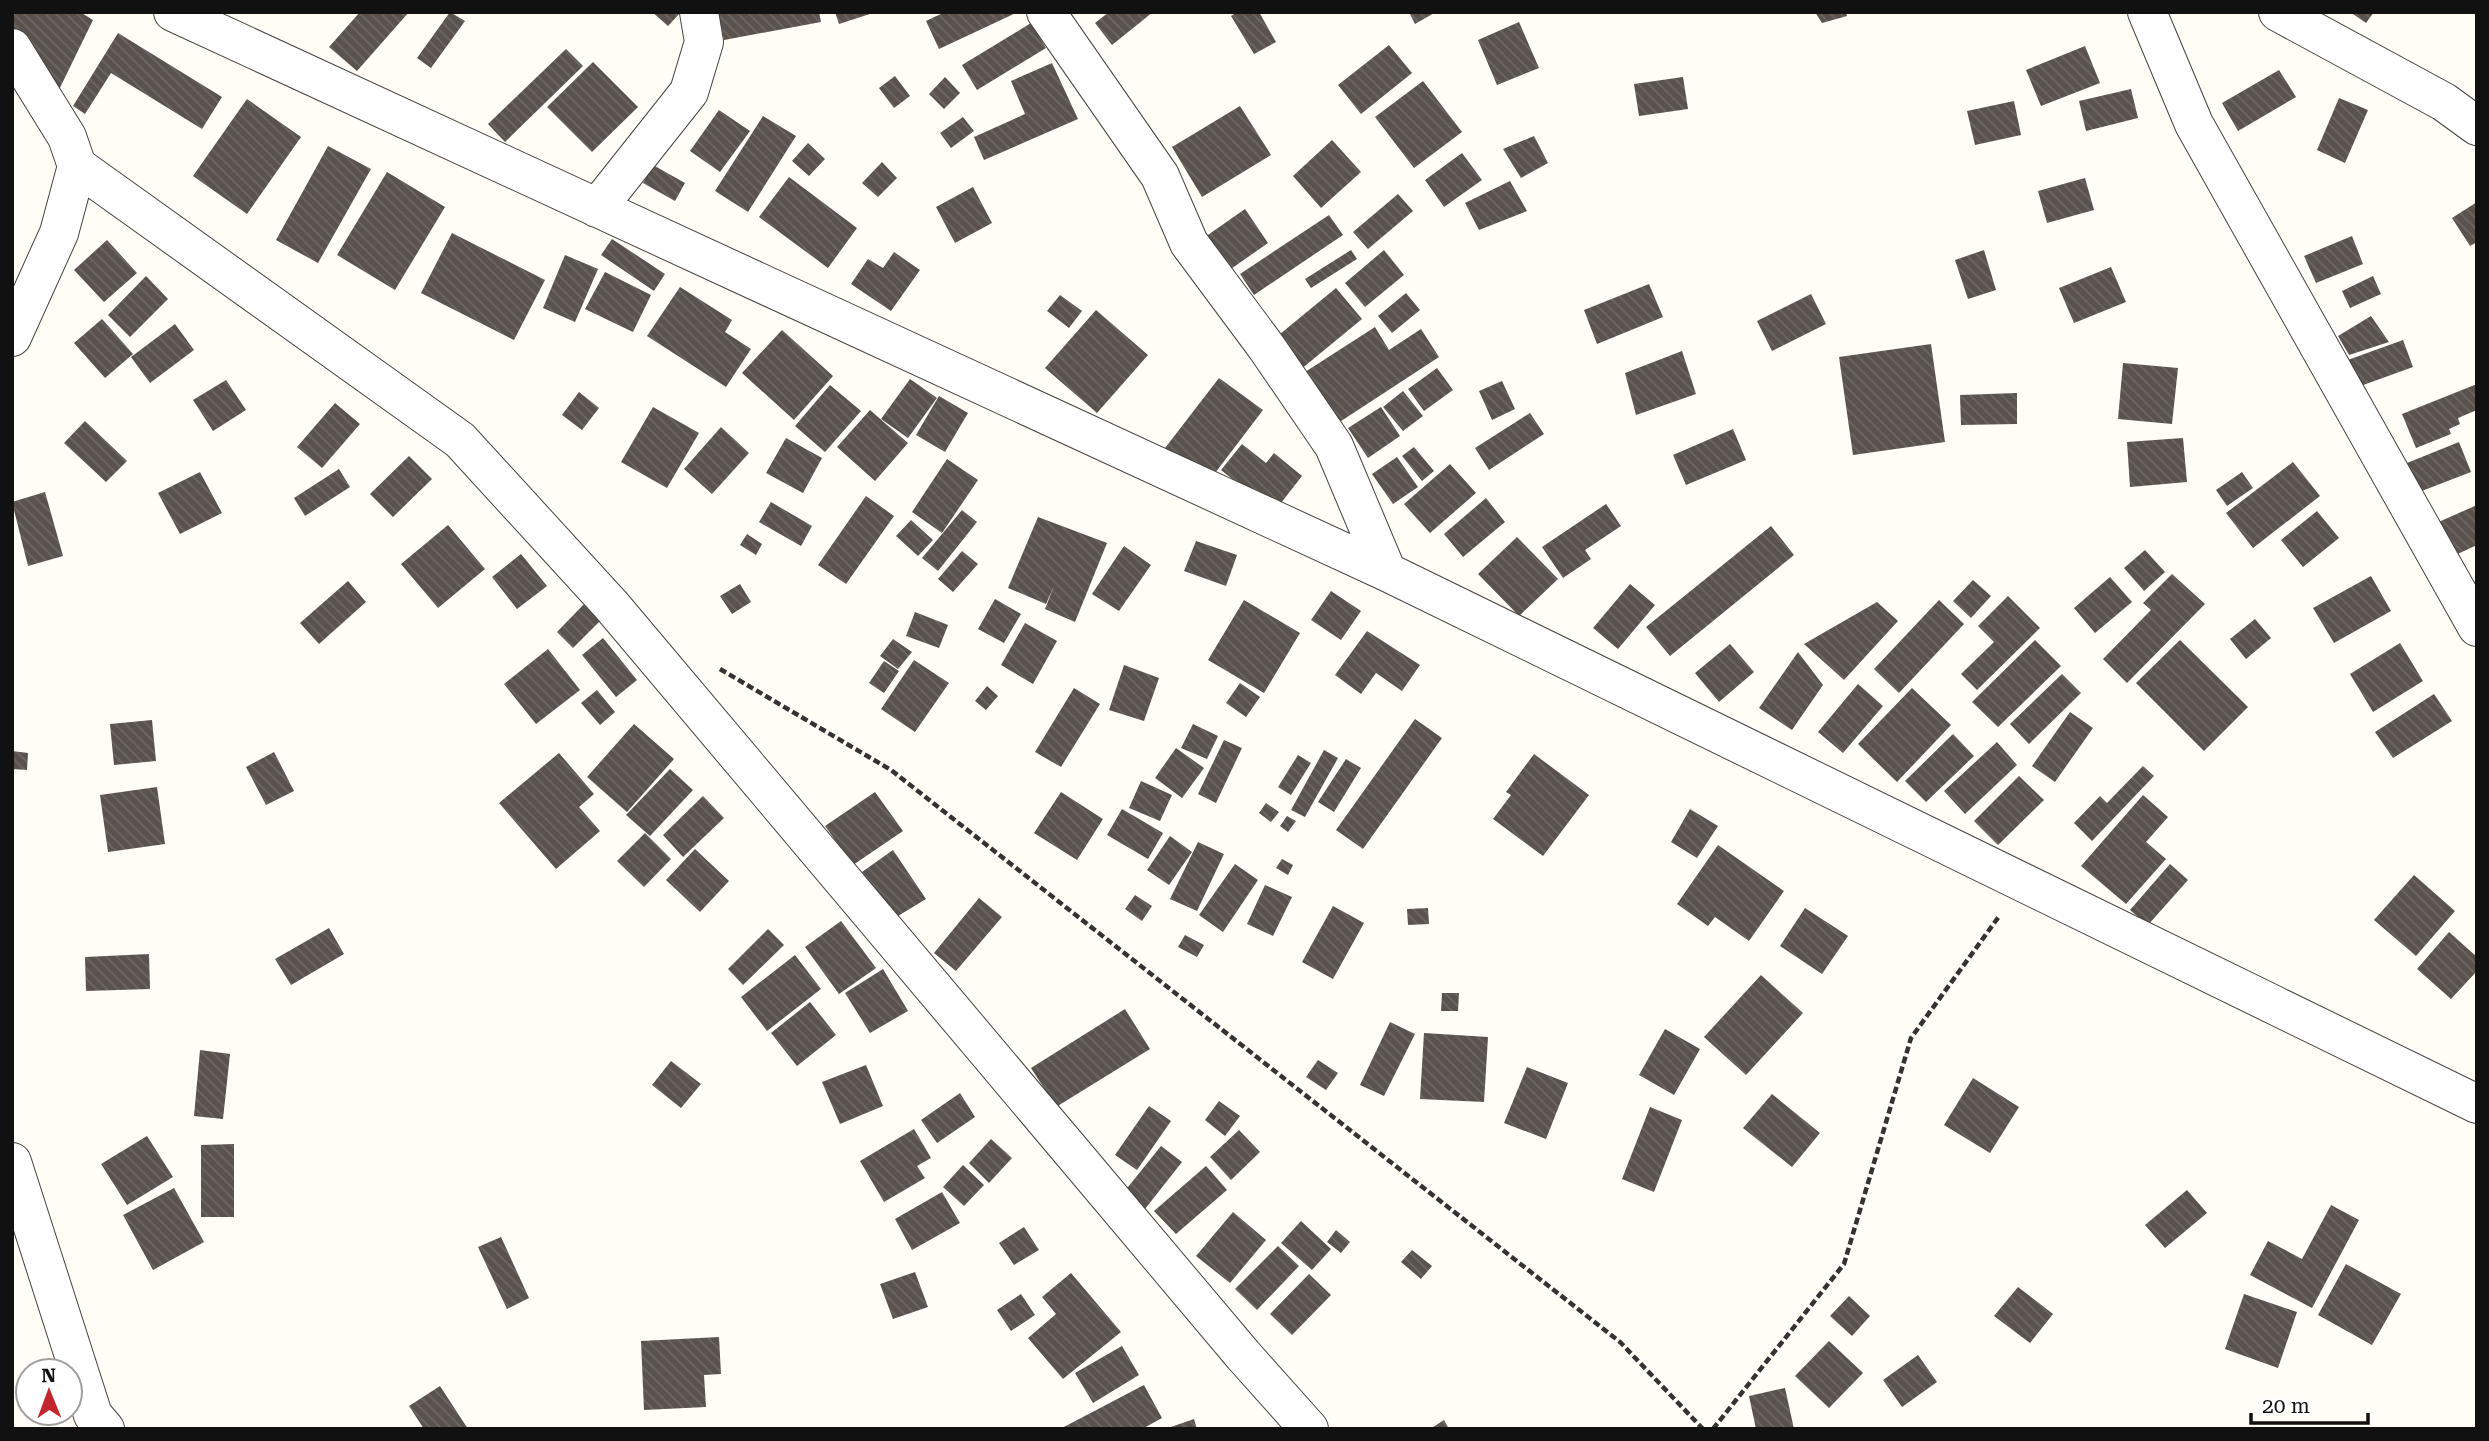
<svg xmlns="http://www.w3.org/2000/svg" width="2489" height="1441" viewBox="0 0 2489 1441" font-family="'Roboto Serif',serif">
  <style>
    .building { fill: url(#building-back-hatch) }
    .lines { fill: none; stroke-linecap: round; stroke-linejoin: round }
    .minor-casing { stroke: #444; stroke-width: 40 }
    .path { stroke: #333; stroke-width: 4.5; stroke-dasharray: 7 3.5; stroke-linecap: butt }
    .minor { stroke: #fff; stroke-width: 38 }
  </style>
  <defs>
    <pattern id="building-back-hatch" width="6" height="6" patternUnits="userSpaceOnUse" patternTransform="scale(1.75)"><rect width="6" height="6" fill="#5a524d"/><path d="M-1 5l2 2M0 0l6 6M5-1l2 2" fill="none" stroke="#6d6662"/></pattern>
  </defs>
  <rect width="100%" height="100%" fill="#fffdf5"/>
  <path class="building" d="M13 12H80L93 20 54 100 12 28Z
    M360 12H409L357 71 329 47Z
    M450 12 465 21 431 68 417 58Z
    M652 12H681L668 26Z
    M718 12H819L821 22 724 40Z
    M835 12H873V13L839 24Z
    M945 12H1018L939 49 926 21Z
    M1109 12H1153L1112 45 1095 23Z
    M1237 12H1259L1276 42 1254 54 1231 16Z
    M1409 12H1436L1415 24Z
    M1815 12H1846L1847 16 1822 23Z
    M2350 12H2374L2366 23Z
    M1519 22 1539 68 1497 85 1478 40Z
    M1031 23 1046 48 977 90 962 65Z
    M118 33 222 97 202 129 111 73 85 114 73 106Z
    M1389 45 1412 73 1361 114 1338 85Z
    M2085 46 2100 83 2041 106 2026 70Z
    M566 49 583 66 505 142 488 124Z
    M593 62 638 107 592 152 547 107Z
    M1052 63 1078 119 984 160 974 137 1025 114 1011 81Z
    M2279 70 2296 97 2238 131 2222 103Z
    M895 76 910 96 894 108 879 88Z
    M945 77 960 93 944 109 929 94Z
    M1683 77 1688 109 1639 116 1634 84Z
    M1423 81 1462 132 1414 168 1375 117Z
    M2131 89 2138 118 2086 131 2079 101Z
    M2339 98 2368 110 2345 163 2317 150Z
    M247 99 301 137 247 214 193 176Z
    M2014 101 2021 135 1975 145 1967 111Z
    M1240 106 1271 155 1202 197 1172 147Z
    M719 110 750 131 720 172 690 151Z
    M763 116 796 136 748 212 715 191Z
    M963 117 974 131 951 148 940 133Z
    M1534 136 1548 163 1521 178 1503 149Z
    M1332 140 1361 172 1321 208 1293 176Z
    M808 143 825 159 809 176 792 161Z
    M328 146 371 169 318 263 276 240Z
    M1462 153 1482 180 1444 207 1425 180Z
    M882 162 897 178 878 197 862 183Z
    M653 165 685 183 675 201 643 183Z
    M387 172 445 207 395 290 337 255Z
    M789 177 857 228 828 268 759 217Z
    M2085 178 2094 210 2047 223 2038 191Z
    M1510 181 1527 211 1479 230 1465 203Z
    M973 187 992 223 955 243 936 207Z
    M1398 194 1413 211 1368 249 1353 232Z
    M2477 202V242L2470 246 2452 218Z
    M1245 209 1268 243 1228 271 1205 237Z
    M1329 215 1343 235 1254 295 1240 274Z
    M452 233 545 280 514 340 421 293Z
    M2352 236 2363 264 2316 283 2304 256Z
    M612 239 665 274 654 291 601 255Z
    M107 240 137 273 104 302 74 270Z
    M1351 250 1357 259 1311 288 1305 279Z
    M1384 250 1404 275 1365 307 1345 283Z
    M1984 250 1996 290 1968 299 1955 260Z
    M894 252 920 270 891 311 851 284 868 259 883 268Z
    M565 255 598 269 575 322 543 308Z
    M2111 267 2126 302 2074 323 2059 288Z
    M605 272 651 295 633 332 585 309Z
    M146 276 168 299 130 337 108 315Z
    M2373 276 2381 294 2350 308 2342 291Z
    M1649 284 1663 317 1597 344 1584 310Z
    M680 287 732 320 725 332 751 349 726 387 647 336Z
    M1336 288 1362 319 1300 370 1274 339Z
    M1406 293 1420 310 1392 333 1378 316Z
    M1811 294 1826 324 1772 351 1757 321Z
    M1060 295 1082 311 1069 328 1047 311Z
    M1096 310 1148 355 1097 413 1045 368Z
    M2371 316 2389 342 2349 355 2338 336Z
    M102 319 133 354 105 378 74 343Z
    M175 324 194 350 150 383 131 357Z
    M1375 327 1389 350 1421 329 1439 357 1335 425 1302 374Z
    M782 330 833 376 794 420 742 373Z
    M2403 340 2413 367 2355 388 2345 361Z
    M1931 344 1945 442 1853 455 1839 357Z
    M1682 351 1696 394 1636 415 1625 373Z
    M2123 363 2178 368 2172 424 2118 419Z
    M1437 368 1453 390 1424 411 1408 389Z
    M1219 378 1263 410 1206 485 1162 452Z
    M910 379 937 398 908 438 881 419Z
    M226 380 246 410 213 431 193 400Z
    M1502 381 1515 409 1492 420 1479 391Z
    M2477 384V410L2458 418 2460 424 2449 429 2451 434 2416 448 2402 414Z
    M830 385 861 411 825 452 795 426Z
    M1403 391 1423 416 1403 431 1383 407Z
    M579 392 599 408 582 430 562 415Z
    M2017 393V424L1961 425 1960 395Z
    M939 396 968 413 945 452 916 435Z
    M335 403 360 424 322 468 297 447Z
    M653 407 699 433 667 488 621 462Z
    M1381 407 1400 436 1368 458 1348 428Z
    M870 410 908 443 875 481 837 447Z
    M1530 413 1544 434 1489 470 1475 448Z
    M85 421 127 461 106 482 64 443Z
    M721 427 749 453 712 494 684 469Z
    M1733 429 1746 460 1686 485 1673 455Z
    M786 438 822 458 803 493 766 473Z
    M2183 438 2187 482 2130 487 2127 442Z
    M2459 442 2471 472 2414 494 2402 465Z
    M1242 444 1266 463 1274 453 1302 476 1274 512 1221 470Z
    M1414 447 1434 471 1422 481 1402 456Z
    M409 456 432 479 393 517 370 494Z
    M1397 457 1418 487 1393 504 1372 474Z
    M947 459 978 480 942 533 912 512Z
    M2293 462 2320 496 2253 548 2226 513Z
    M1450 464 1476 493 1430 533 1404 504Z
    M339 469 350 487 305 516 294 498Z
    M200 472 222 513 180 534 158 493Z
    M2242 472 2253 488 2227 506 2216 490Z
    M45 492 63 556 28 566 12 502Z
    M866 496 894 516 846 584 818 565Z
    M1486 498 1505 522 1463 557 1444 534Z
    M771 502 812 526 801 546 759 522Z
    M1606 504 1621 526 1585 550 1591 559 1563 578 1542 547Z
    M2477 505V545L2449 558 2434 524Z
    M962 510 977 522 938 571 922 558Z
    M2317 511 2339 538 2303 567 2281 540Z
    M1038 517 1107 543 1075 622 1045 609 1054 586 1046 604 1008 588Z
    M911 520 933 540 918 556 896 536Z
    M448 525 485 569 438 608 401 564Z
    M1771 526 1794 555 1670 656 1646 627Z
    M747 534 762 544 756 555 740 545Z
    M1517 537 1558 579 1519 616 1478 574Z
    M1196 541 1237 555 1226 586 1184 571Z
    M1124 546 1151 565 1119 611 1092 594Z
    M2145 550 2165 572 2144 591 2124 568Z
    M962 551 978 564 953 592 938 579Z
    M521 554 547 586 517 609 492 577Z
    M2172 574 2205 604 2127 683 2103 659 2151 610 2143 603Z
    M2371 576 2391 611 2334 643 2313 608Z
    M2110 577 2132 602 2095 633 2074 608Z
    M1973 580 1991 596 1971 618 1953 601Z
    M348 581 366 602 319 644 300 623Z
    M740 584 751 602 732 614 720 596Z
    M1630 584 1655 605 1618 649 1593 628Z
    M1331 591 1361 611 1341 640 1311 620Z
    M2008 596 2040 628 1977 690 1961 674 1994 642 1978 626Z
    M995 599 1021 614 1004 643 978 629Z
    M1244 600 1300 633 1264 693 1208 660Z
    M1939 600 1964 624 1899 693 1874 669Z
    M1877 602 1898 621 1844 680 1804 644Z
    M585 603 601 620 573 648 557 632Z
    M915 612 948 625 939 648 906 636Z
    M2255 619 2271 638 2246 659 2230 639Z
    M1025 623 1057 641 1033 684 1001 665Z
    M1367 631 1420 665 1402 691 1376 673 1361 694 1335 675Z
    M603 638 637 680 616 697 582 655Z
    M893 639 912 652 898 669 880 656Z
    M2035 640 2061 666 1998 727 1972 702Z
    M2180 640 2248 707 2204 751 2136 683Z
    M2400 643 2423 681 2373 712 2350 674Z
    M1730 644 1754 672 1719 702 1695 673Z
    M548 649 580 690 536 724 504 684Z
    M1798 652 1823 685 1792 730 1759 708Z
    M914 660 949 683 915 732 881 709Z
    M884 661 899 671 884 693 869 683Z
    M1124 665 1159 678 1144 721 1109 710Z
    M2062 674 2081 693 2029 744 2010 724Z
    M1240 683 1260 697 1246 717 1226 703Z
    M1858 684 1883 706 1843 753 1818 732Z
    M987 686 998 696 986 710 975 701Z
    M1074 688 1100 704 1061 767 1035 752Z
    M1912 688 1951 725 1897 782 1858 744Z
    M597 690 615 712 600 725 581 703Z
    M2434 694 2452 721 2393 758 2375 732Z
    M2070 712 2093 728 2055 782 2032 766Z
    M1415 719 1442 738 1363 849 1336 830Z
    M152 720 156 761 114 765 110 724Z
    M634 724 674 759 627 812 587 777Z
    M1193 724 1218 736 1207 759 1181 748Z
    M1953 734 1974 756 1926 802 1905 781Z
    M1224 740 1242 748 1216 803 1198 794Z
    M1997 742 2017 765 1965 814 1944 791Z
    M1176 748 1204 768 1182 798 1155 778Z
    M1324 750 1338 758 1305 817 1291 810Z
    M12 751 28 753 27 770 12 769Z
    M274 752 294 791 266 805 246 767Z
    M559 753 594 794 579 807 600 831 556 869 499 803Z
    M1534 754 1589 795 1543 856 1493 819 1511 795 1506 792Z
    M1298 755 1311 763 1291 795 1278 787Z
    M1346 759 1361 768 1334 812 1318 802Z
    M2143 766 2154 776 2092 841 2074 823 2100 796 2107 803Z
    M670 769 693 790 650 836 626 815Z
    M2019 776 2044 800 1998 845 1974 821Z
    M1141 781 1172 795 1160 821 1129 808Z
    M157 787 165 844 108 852 100 795Z
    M875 792 903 831 853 865 825 826Z
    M1061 792 1103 819 1077 860 1034 833Z
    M2143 795 2168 817 2146 842 2166 859 2126 904 2081 866Z
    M703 796 724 818 683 857 663 835Z
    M1266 803 1279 812 1271 822 1259 813Z
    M1122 809 1163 833 1148 859 1107 835Z
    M1690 809 1718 826 1697 858 1671 842Z
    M1287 816 1296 821 1288 832 1280 826Z
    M645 833 671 859 644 887 617 861Z
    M1170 836 1192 852 1169 885 1147 870Z
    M1198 842 1224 854 1197 911 1170 899Z
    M1718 845 1784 891 1749 941 1715 917 1708 926 1677 904Z
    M695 849 729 881 700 912 666 880Z
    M893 850 926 899 893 919 862 872Z
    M1282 859 1293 865 1288 875 1276 868Z
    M1235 864 1258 880 1223 932 1199 915Z
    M2170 864 2188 880 2148 925 2130 910Z
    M2414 875 2455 911 2416 956 2374 920Z
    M1265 885 1292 897 1273 936 1247 924Z
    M1135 895 1152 906 1142 921 1125 909Z
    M979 898 1002 917 956 971 934 953Z
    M1333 906 1364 923 1333 979 1302 962Z
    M1428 908 1429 924 1408 925 1407 909Z
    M1805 908 1848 936 1822 974 1780 946Z
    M841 921 876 968 839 994 805 947Z
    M329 928 344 954 291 985 275 959Z
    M768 929 784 945 743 985 728 969Z
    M2449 932 2477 957V971L2451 999 2417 969Z
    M1185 935 1204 945 1197 957 1178 947Z
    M149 954 150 989 86 991 85 957Z
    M795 955 821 989 767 1031 741 997Z
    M883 969 908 1011 870 1033 845 993Z
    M1761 975 1803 1013 1746 1075 1704 1037Z
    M1442 993H1459L1458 1011H1441Z
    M810 1002 836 1035 797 1066 771 1033Z
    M1125 1009 1150 1049 1056 1107 1031 1068Z
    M1390 1022 1415 1034 1384 1096 1360 1085Z
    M1665 1029 1700 1049 1674 1095 1639 1075Z
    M1424 1033 1488 1037 1484 1102 1420 1099Z
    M200 1050 230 1054 223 1119 194 1116Z
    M1318 1060 1338 1073 1326 1090 1306 1077Z
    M671 1061 701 1084 681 1108 652 1085Z
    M866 1065 883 1106 840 1124 822 1082Z
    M1527 1067 1568 1083 1546 1139 1504 1123Z
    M1973 1078 2019 1107 1990 1153 1944 1125Z
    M960 1093 975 1117 937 1143 921 1120Z
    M1772 1094 1820 1133 1792 1167 1743 1128Z
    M1219 1101 1240 1116 1225 1136 1205 1120Z
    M1149 1106 1171 1121 1137 1170 1115 1155Z
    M1650 1107 1682 1120 1654 1192 1622 1179Z
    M914 1129 931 1158 917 1166 925 1178 884 1202 860 1161Z
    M1239 1130 1260 1152 1231 1180 1210 1157Z
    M147 1136 173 1177 127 1205 101 1164Z
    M991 1139 1012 1158 989 1183 969 1163Z
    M234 1144V1217H201V1145Z
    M1161 1146 1182 1162 1145 1209 1124 1192Z
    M963 1165 984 1185 964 1206 943 1187Z
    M1206 1166 1227 1190 1176 1234 1154 1211Z
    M174 1188 204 1242 153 1270 123 1215Z
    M2187 1190 2207 1213 2165 1248 2145 1225Z
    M942 1192 960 1223 912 1250 895 1219Z
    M2331 1205 2359 1220 2312 1308 2250 1275 2268 1241 2302 1259Z
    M1233 1212 1266 1240 1230 1283 1196 1256Z
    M1301 1221 1331 1249 1312 1270 1281 1243Z
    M1024 1227 1039 1250 1014 1265 999 1243Z
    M1336 1230 1350 1242 1341 1253 1327 1242Z
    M501 1237 529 1298 507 1309 478 1247Z
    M1278 1246 1299 1266 1257 1310 1235 1289Z
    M1412 1250 1432 1266 1421 1279 1401 1262Z
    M2346 1264 2401 1294 2372 1345 2318 1315Z
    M915 1272 928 1307 893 1319 880 1284Z
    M1071 1273 1121 1332 1063 1379 1028 1338 1056 1314 1042 1297Z
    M1309 1274 1331 1295 1292 1335 1270 1314Z
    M2018 1287 2053 1314 2030 1343 1994 1316Z
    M1021 1294 1035 1315 1011 1331 997 1310Z
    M2244 1294 2297 1312 2278 1368 2225 1349Z
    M1849 1296 1870 1316 1852 1336 1830 1316Z
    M719 1337 721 1374 704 1375 706 1407 644 1410 641 1341Z
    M1829 1341 1863 1373 1829 1408 1795 1376Z
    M1122 1346 1139 1375 1093 1403 1075 1373Z
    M1918 1355 1937 1382 1902 1407 1883 1380Z
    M1144 1385 1162 1418 1142 1429H1060Z
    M440 1386 468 1429H424L409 1406Z
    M1785 1388 1794 1429H1756L1749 1396Z
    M1194 1419 1197 1429H1168V1428Z
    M1444 1420 1449 1429H1430Z"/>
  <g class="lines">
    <defs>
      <path id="minor" d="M173 12 1387 572 2477 1104
        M1046 12 1160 176 1189 243 1267 348 1334 446 1387 572
        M2147 12 2194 124 2477 627
        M2278 12 2444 102 2477 126
        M12 48 67 137 77 166 59 233 12 337
        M77 166 460 440 611 605 1243 1355 1309 1429
        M597 208 689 92 704 42 699 12
        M12 1162 93 1415 105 1429"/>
    </defs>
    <use href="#minor" class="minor-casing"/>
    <path class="path" d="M720 669 891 770 1620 1342 1703 1429
      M1713 1429 1844 1264 1911 1038 2000 915"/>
    <use href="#minor" class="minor"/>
  </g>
  <rect width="2489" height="1441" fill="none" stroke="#111111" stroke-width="28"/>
  <g transform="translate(49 1392) rotate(359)"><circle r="33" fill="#ffffff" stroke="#a0a0a0" stroke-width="2"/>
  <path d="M0-5L12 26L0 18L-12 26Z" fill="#c4262e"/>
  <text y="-10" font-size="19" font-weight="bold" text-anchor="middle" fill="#111111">N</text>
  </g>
  <path d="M2251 1413v10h117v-10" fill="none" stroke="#111111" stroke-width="3.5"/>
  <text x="2262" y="1413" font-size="21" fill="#111111" stroke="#ffffff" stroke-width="5" paint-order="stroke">20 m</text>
</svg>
